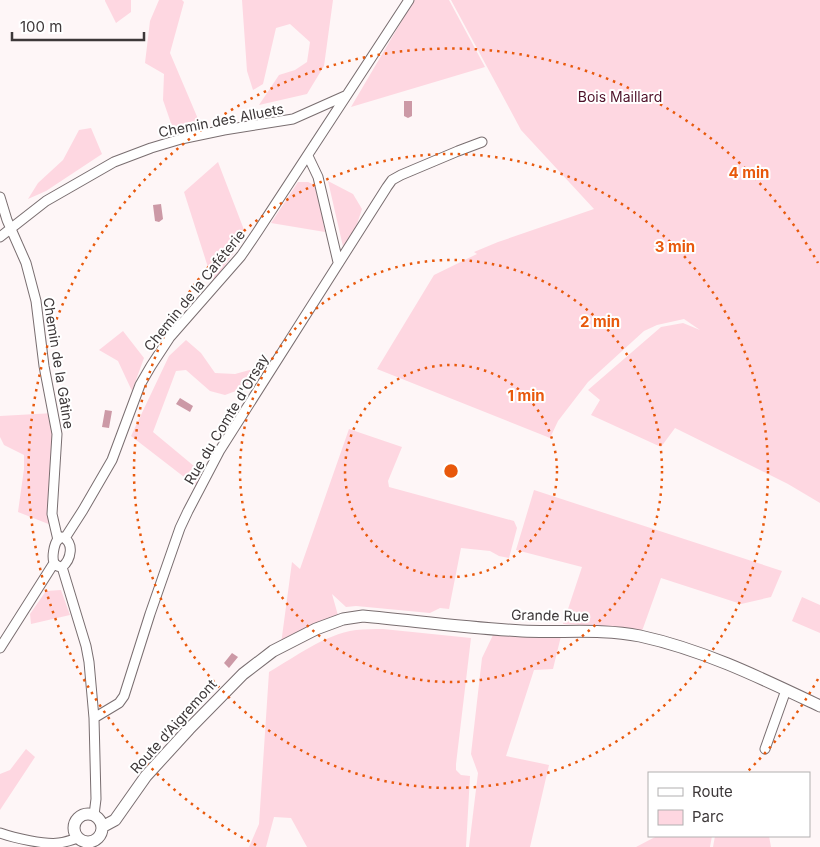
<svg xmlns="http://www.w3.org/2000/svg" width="820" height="847" viewBox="0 0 820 847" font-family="Inter,sans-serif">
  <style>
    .green { fill: #fed7e1 }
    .water { fill: #cc99a6 }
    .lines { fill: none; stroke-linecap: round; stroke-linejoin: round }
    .minor-casing { stroke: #796e70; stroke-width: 11 }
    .tertiary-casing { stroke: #796e70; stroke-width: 13 }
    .minor { stroke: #fff; stroke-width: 9 }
    .tertiary { stroke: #fff; stroke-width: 11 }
    .ring { fill: none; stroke: #e8590c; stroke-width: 2.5; stroke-dasharray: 2.5 5 }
    .labels { text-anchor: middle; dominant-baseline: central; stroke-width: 4; stroke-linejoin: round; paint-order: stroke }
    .park-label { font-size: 14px; fill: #4f122a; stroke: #fff }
    .street-label { font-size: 14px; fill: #3d3839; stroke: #fff }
    .centre { fill: #e8590c; stroke: #fff; stroke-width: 2.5 }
    .ring-label { font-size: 15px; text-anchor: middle; font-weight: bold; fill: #e8590c; stroke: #fff; stroke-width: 4; stroke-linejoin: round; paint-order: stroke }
  </style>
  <rect width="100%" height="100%" fill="#fef6f7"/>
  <path class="green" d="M105 0H131V12L116 23 105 1Z
    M159 0H182L184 2 170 53 201 126 174 132 163 100 164 74 145 63 150 21Z
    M242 0H333L324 66 307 94 259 105 279 75 295 70 307 62 310 42 290 24 276 28 263 84 253 90 247 71Z
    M414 0H449L485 67 351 107Z
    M451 0H820V503L788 484 675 428 661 447 591 415 600 400 588 390 661 327 683 323 700 330 684 319 657 325 644 331 588 382 558 421 550 438 377 369 434 275 477 254 474 252 498 242 594 209 521 130Z
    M91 128 102 154 46 191 28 199 38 183 63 160 79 130Z
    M218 162 246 235 213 283 184 192Z
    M328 181 353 194 362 209 355 230 344 251Z
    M298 182H308L317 186 325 232 271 223Z
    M123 331 144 358 132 391 118 361 99 350Z
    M186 340 201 353 215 373 235 374 264 366 244 388 225 395 210 391 186 370 176 371 153 432 206 476 197 487 131 436 169 356Z
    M54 413 51 525 18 512 24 469V455L4 445 0 437V416Z
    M349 429 402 447 388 481 389 487 514 521 517 528 509 558 499 556 490 551 461 548 449 609 440 608 430 613 356 606 346 607 332 594 339 619 281 644 292 562 300 569Z
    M534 490 782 571 771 597 741 604 661 578 642 631 603 626 563 624 582 567 516 550Z
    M61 590 70 615 31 624 30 614 46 591Z
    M802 597 820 605V633L792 621Z
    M383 629 471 638 456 764V770L461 775 470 776 466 847H307L291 818 274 817 266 847H249L259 824 269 672C297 656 323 635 356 630 365 629 374 629 383 629Z
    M493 635 561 636 553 669 534 670 506 756 549 765 530 847H469L478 773 471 754 482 658Z
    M26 749 35 757 0 810V774L10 770Z
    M657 836H712L710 847H636Z
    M715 836H769L771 847H713Z"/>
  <path class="water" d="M404 101H412V116L408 118 404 116Z
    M161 204 163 219 159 222 155 221 153 205Z
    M180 398 193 406 190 412 176 404Z
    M105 410 112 411 109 428 102 427Z
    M232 653 238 657 229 668 224 663Z"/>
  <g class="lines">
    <defs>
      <path id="minor" d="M308 156 318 177 338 262
        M0 197 7 220 26 263 36 301 44 366 57 434 52 514 58 540
        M0 237 46 201 114 162 151 148 181 139 224 130 293 119 347 95
        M62 537C75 542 71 560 62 567 59 567 57 566 55 564 51 559 54 544 58 539 59 538 61 538 62 537Z
        M65 538 83 510 112 460 140 385 151 366 170 337 241 256 258 231 409 0
        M62 567 86 646 89 662 94 718 96 799 94 815
        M0 648 54 563
        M94 718 119 703 124 696 150 614 180 528 188 511 220 450 387 187 392 180 401 175 458 151 482 142
        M765 749 786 690
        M0 833C14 838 45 845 59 843 66 842 72 840 78 838"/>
      <path id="tertiary" d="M74 828a14 14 0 1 1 28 0a14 14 0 1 1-28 0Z
        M102 827 115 820 146 776 189 729 243 674 273 651 316 629 343 619 363 616C416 621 469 628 522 631 561 633 601 628 640 636 704 650 761 678 820 706"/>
    </defs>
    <use href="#minor" class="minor-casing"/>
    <use href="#tertiary" class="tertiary-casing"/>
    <use href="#minor" class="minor"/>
    <use href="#tertiary" class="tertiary"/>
  </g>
  <g class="ring">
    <circle cx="451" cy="471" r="106"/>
    <circle cx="451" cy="471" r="211"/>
    <circle cx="451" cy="471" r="317"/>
    <path d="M818 679A422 422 0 0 1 747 772M256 845A422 422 0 1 1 818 263"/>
  </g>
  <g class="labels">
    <g class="park-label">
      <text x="620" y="96">Bois Maillard</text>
    </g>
    <g class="street-label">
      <text transform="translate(221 120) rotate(-11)">Chemin des Alluets</text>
      <text transform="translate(194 290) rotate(-51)">Chemin de la Caféterie</text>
      <text transform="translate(59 363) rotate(81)">Chemin de la Gâtine</text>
      <text transform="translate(226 419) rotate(-59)">Rue du Comte d'Orsay</text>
      <text transform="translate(550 615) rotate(1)">Grande Rue</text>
      <text transform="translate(173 726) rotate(-48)">Route d’Aigremont</text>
    </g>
  </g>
  <circle cx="451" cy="471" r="8" class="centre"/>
  <g class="ring-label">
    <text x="749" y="178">4 min</text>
    <text x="675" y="252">3 min</text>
    <text x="600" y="327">2 min</text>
    <text x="526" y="401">1 min</text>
  </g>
  <rect x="648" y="772" width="162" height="65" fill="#ffffff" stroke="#b1afb0"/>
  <rect x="658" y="788" width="25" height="8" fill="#ffffff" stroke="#b1afb0"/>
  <text x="692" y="797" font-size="15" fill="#3d3839">Route</text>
  <rect x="658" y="810" width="25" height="15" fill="#fed7e1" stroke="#b1afb0"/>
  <text x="692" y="822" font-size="15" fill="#3d3839">Parc</text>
  <path d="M12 32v8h132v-8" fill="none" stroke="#3d3839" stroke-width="2.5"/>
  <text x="20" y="32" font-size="15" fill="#3d3839" stroke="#ffffff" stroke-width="4" paint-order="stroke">100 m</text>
</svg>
